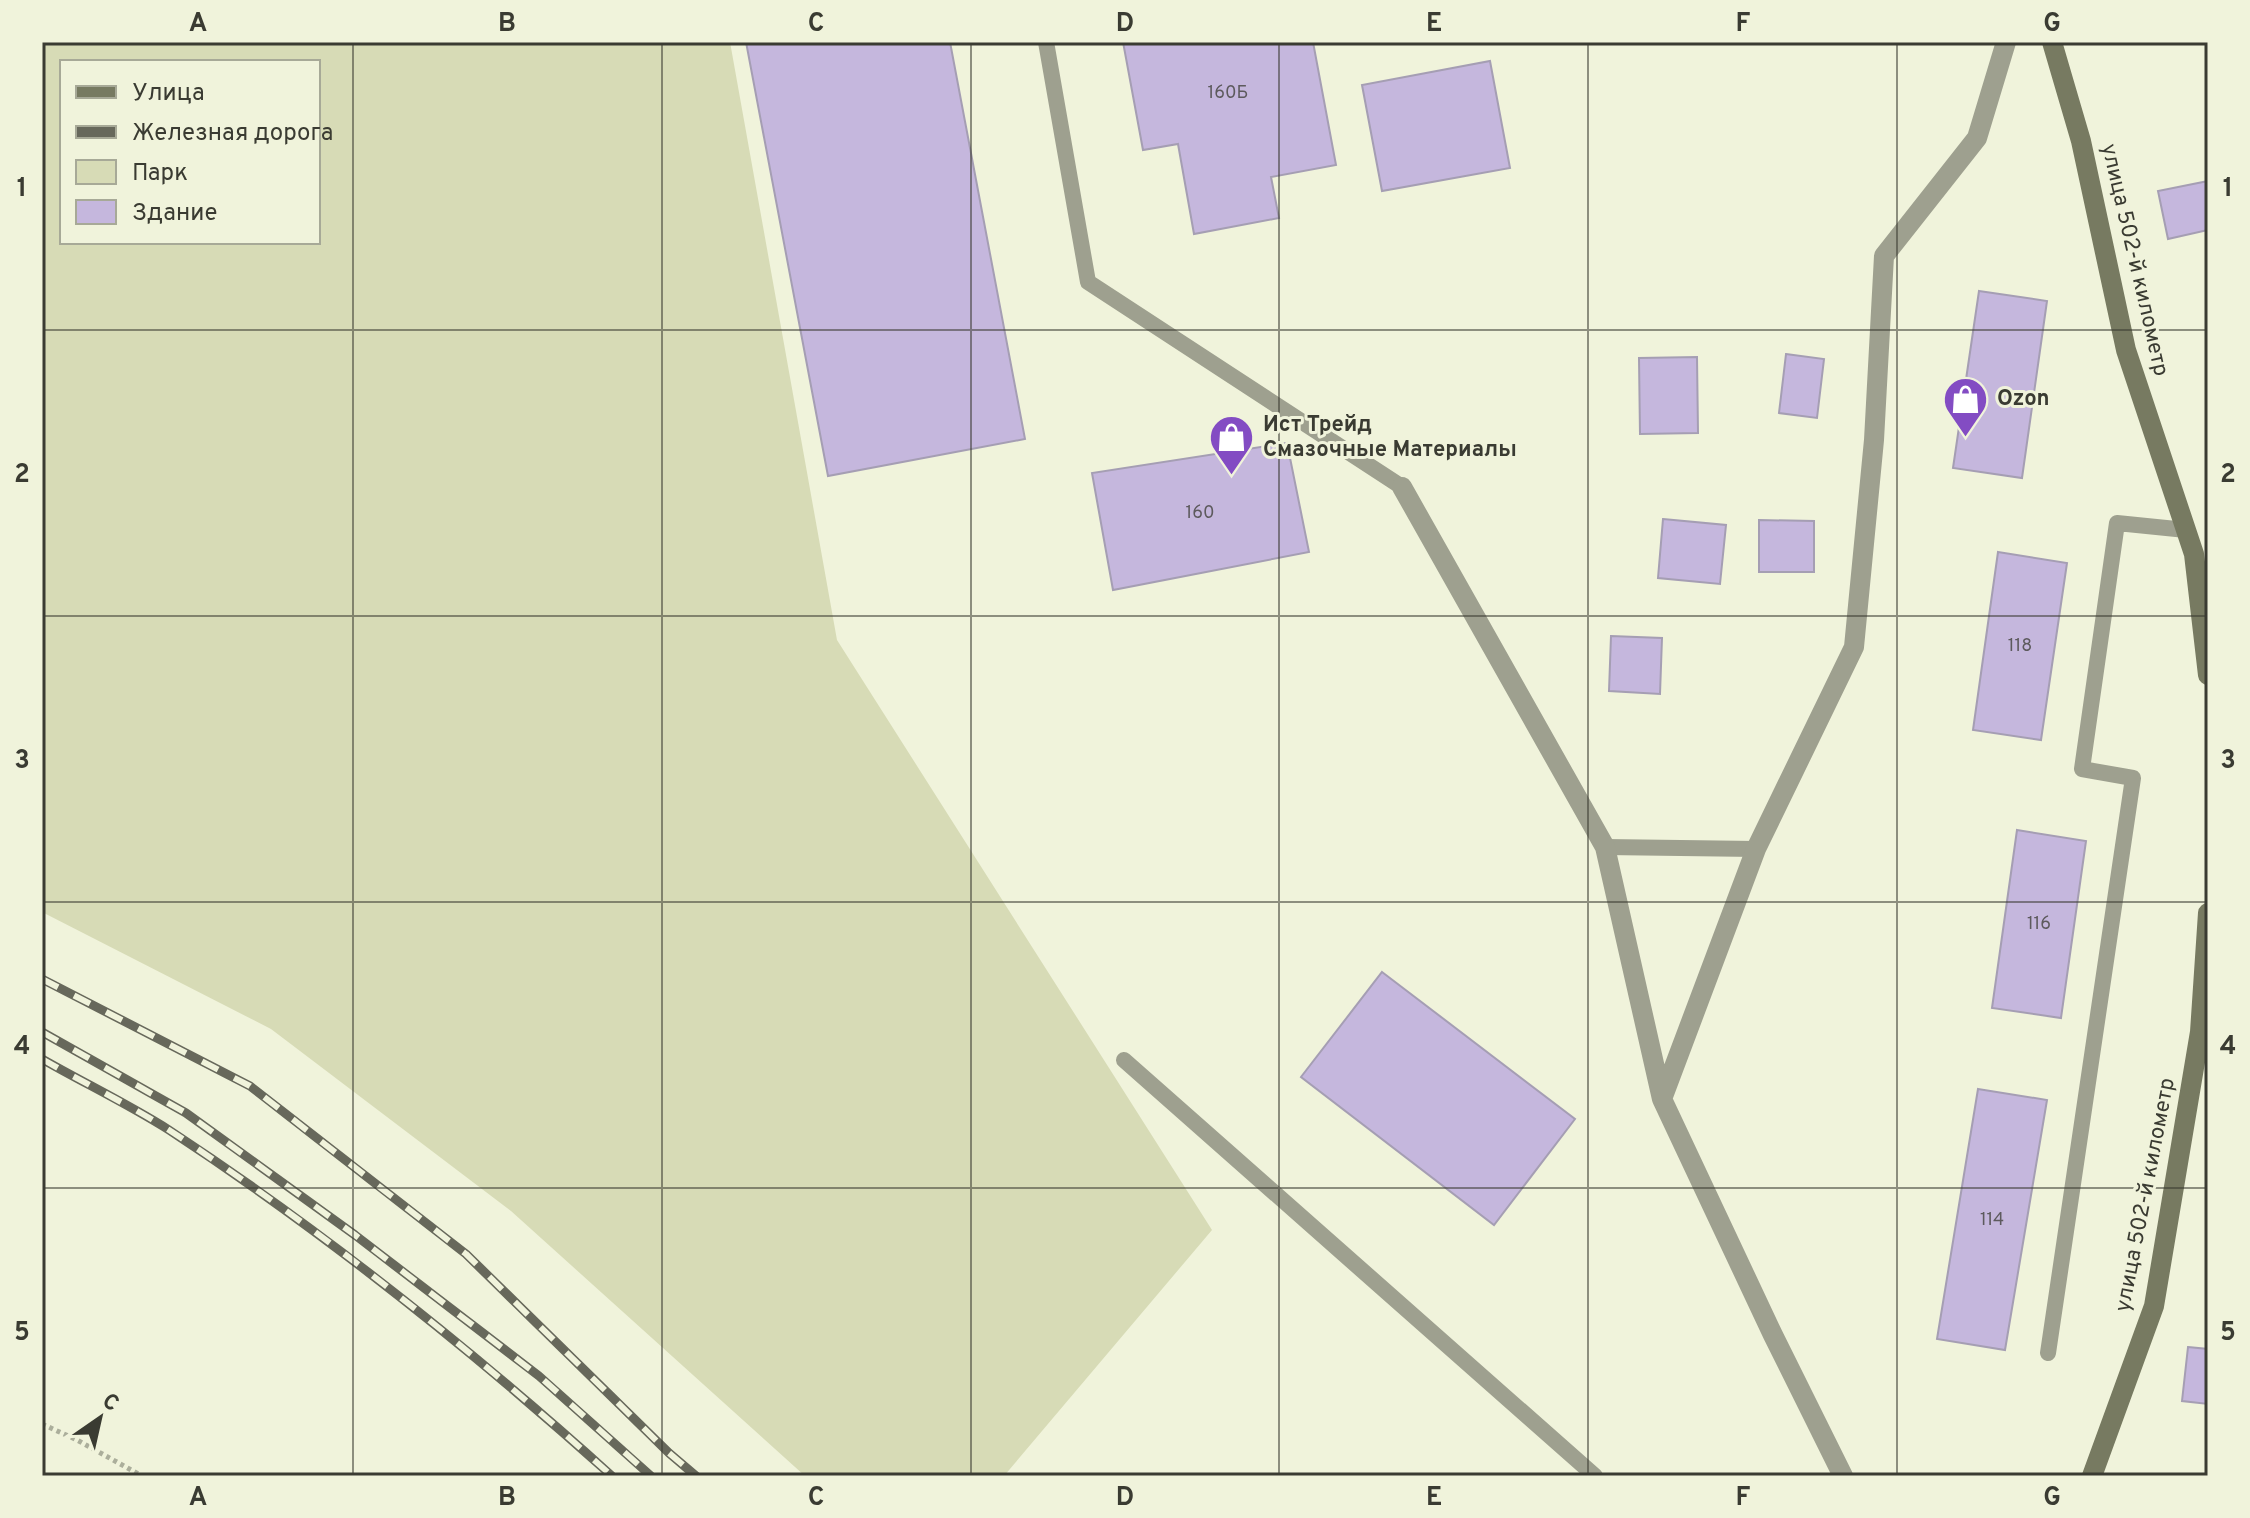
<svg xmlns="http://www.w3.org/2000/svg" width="2250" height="1518" viewBox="0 0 2250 1518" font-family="Overpass,sans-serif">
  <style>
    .green { fill: #d7dbb6; fill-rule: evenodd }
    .building { fill: #c5b7dd; stroke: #a59eb3; stroke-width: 2 }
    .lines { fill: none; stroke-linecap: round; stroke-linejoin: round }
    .path { stroke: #abae9b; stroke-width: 5; stroke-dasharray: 4 4; stroke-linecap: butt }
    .lane { stroke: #9ea08f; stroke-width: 16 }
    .street { stroke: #9ea08f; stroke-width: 20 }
    .secondary { stroke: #777a61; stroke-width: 20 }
    .rail-casing { stroke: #67685b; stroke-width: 9 }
    .rail { stroke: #f0f3db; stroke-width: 6; stroke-dasharray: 18; stroke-linecap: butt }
    .grid { fill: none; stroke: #3a3b32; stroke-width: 2; stroke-opacity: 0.55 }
    .labels { text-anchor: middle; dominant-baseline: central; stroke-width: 6; stroke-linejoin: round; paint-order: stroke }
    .number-label { font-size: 18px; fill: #5d5a5d }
    .street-label { font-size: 22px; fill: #3a3b32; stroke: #f0f3db }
    .poi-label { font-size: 22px; font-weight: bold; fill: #3a3b32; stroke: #f0f3db; text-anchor: start }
    .neatline { fill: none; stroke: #3a3b32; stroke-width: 3 }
    .grid-label { font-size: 26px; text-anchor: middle; font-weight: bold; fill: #3a3b32 }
  </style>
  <rect width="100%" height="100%" fill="#f0f3db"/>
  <path class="green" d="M42 42H730L837 640 1212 1230 1004 1476H805L511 1211 271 1029 42 912ZM62 62H318V242H62Z"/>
  <path class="building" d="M746 42H950L1025 439 828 476Z
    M1123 42H1313L1336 165 1271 177 1279 218 1194 234 1178 144 1143 150Z
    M1490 61 1510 168 1382 191 1362 85Z
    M2208 181V230L2168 239 2158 191Z
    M1979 291 2047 301 2022 478 1953 468Z
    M1786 354 1824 359 1817 418 1779 413Z
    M1697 357 1698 433 1640 434 1639 358Z
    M1287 443 1309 552 1113 590 1092 473Z
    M1663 519 1726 525 1720 584 1658 578Z
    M1759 520 1814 521V572H1759Z
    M1998 552 2067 563 2041 740 1973 730Z
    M1611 636 1662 638 1660 694 1609 691Z
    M2017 830 2086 841 2061 1018 1992 1008Z
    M1382 972 1575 1119 1494 1225 1301 1077Z
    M1978 1089 2047 1100 2005 1350 1937 1339Z
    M2188 1347 2208 1349V1404L2182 1401Z"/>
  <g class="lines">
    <path class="path" d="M42 1424 77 1440 142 1476"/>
    <path class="lane" d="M1046 42 1088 282 1402 487
      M1605 847 1756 849
      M1124 1060 1595 1476
      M2048 1353 2133 778 2082 769 2117 523 2186 530"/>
    <path class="street" d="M1402 487 1605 847 1662 1099
      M1843 1476 1773 1335 1662 1099 1756 849 1854 647 1874 440 1884 256 1977 138 2006 42"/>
    <path class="secondary" d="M2052 42 2081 141 2126 350 2194 554 2208 675
      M2092 1476 2154 1306 2200 1032 2208 913"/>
    <defs>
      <path id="rail" d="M42 979 250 1086 466 1254 669 1453 696 1476
        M42 1032 186 1113 355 1235 539 1376 651 1476
        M42 1059C84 1083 128 1104 169 1130 326 1233 473 1351 612 1476"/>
    </defs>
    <use href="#rail" class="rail-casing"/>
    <use href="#rail" class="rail"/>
  </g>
  <path class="grid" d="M353 42V1476M662 42V1476M971 42V1476M1279 42V1476M1588 42V1476M1897 42V1476M42 330H2208M42 616H2208M42 902H2208M42 1188H2208"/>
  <defs>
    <symbol id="shop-pin" viewBox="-11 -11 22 30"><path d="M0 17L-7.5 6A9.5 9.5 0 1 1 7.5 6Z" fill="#834cc3" stroke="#f0f3db"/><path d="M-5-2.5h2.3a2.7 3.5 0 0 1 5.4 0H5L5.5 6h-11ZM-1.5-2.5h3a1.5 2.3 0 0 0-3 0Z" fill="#fff"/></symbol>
  </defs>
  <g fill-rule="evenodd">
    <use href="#shop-pin" x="1940" y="374" width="51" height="69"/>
    <use href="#shop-pin" x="1206" y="412" width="51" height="69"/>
  </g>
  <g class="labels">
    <g class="number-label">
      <text x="1228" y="93">160Б</text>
      <text x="1200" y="513">160</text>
      <text x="2020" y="646">118</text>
      <text x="2039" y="924">116</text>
      <text x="1992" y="1220">114</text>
    </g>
    <g class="street-label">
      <text transform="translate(2134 260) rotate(77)">улица 502-й километр</text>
      <text transform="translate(2146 1195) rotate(-79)">улица 502-й километр</text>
    </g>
    <g class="poi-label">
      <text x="1997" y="399">Ozon</text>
      <text x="1263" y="425">Ист Трейд<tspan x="1263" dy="25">Смазочные Материалы</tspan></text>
    </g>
  </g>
  <rect width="2250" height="1518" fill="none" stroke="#f0f3db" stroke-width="88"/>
  <rect x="60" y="60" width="260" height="184" fill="#f0f3db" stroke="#a7a997" stroke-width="2"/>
  <rect x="76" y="86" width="40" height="12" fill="#777a61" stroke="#a7a997" stroke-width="2"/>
  <text x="132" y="100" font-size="24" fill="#3a3b32">Улица</text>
  <rect x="76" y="126" width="40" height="12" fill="#67685b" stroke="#a7a997" stroke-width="2"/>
  <text x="132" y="140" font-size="24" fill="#3a3b32">Железная дорога</text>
  <rect x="76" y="160" width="40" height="24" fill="#d7dbb6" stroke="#a7a997" stroke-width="2"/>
  <text x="132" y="180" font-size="24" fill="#3a3b32">Парк</text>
  <rect x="76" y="200" width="40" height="24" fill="#c5b7dd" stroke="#a7a997" stroke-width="2"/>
  <text x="132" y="220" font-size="24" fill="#3a3b32">Здание</text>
  <g transform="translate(100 1418) rotate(34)" stroke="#f0f3db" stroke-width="6" paint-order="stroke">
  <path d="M0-6L14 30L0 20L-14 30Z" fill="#3a3b32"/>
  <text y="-12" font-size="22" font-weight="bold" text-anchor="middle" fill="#3a3b32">С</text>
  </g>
  <rect x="44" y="44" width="2162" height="1430" class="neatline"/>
  <g class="grid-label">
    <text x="198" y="31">A</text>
    <text x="507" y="31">B</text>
    <text x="816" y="31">C</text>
    <text x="1125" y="31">D</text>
    <text x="1434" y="31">E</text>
    <text x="1743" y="31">F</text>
    <text x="2052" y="31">G</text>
    <text x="22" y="196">1</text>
    <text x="2228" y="196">1</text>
    <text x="22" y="482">2</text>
    <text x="2228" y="482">2</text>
    <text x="22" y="768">3</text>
    <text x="2228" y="768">3</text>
    <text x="22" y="1054">4</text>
    <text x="2228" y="1054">4</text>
    <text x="22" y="1340">5</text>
    <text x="2228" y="1340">5</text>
    <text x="198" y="1505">A</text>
    <text x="507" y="1505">B</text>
    <text x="816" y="1505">C</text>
    <text x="1125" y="1505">D</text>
    <text x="1434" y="1505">E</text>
    <text x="1743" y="1505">F</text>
    <text x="2052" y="1505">G</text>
  </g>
</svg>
